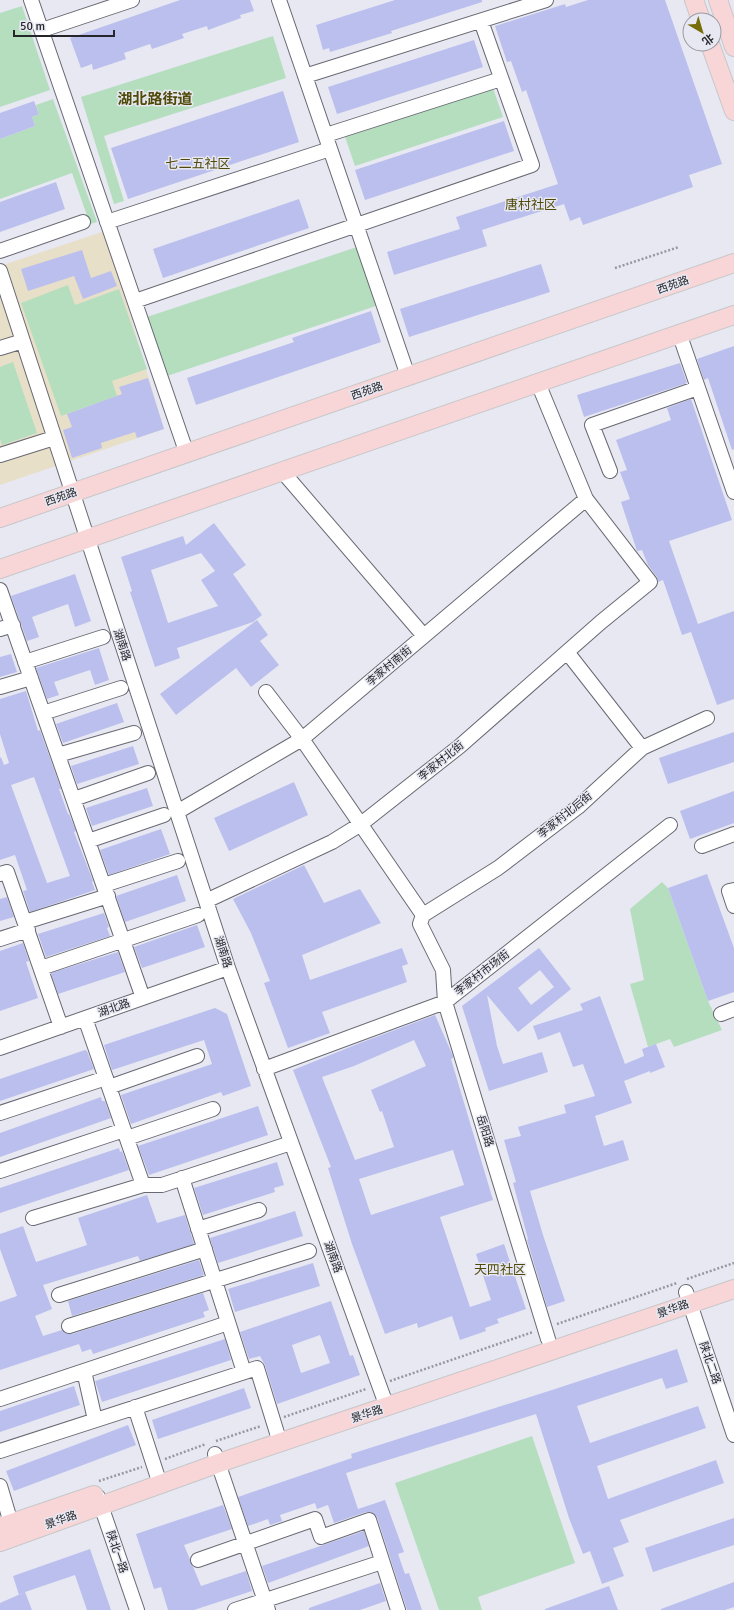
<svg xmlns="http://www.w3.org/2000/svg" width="734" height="1610" viewBox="0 0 734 1610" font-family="Signika,'Noto Sans SC',sans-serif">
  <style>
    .commercial { fill: #e8dfc9 }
    .green { fill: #b5debf }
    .building { fill: #bbbfee; fill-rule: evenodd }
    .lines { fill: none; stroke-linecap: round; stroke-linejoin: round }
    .minor-casing { stroke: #686972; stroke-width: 16 }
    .major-casing { stroke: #c7c7c8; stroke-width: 20 }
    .path { stroke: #97979f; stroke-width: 2.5; stroke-dasharray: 2 2; stroke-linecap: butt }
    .minor { stroke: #fff; stroke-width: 14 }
    .major { stroke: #f8d6d8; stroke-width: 18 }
    .labels { text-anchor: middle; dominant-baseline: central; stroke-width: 3; stroke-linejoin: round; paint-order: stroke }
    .street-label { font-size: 11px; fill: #26262a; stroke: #e7e8f2 }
    .quarter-label { font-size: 13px; fill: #504a09; stroke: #e7e8f2 }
    .district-label { font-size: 15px; font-weight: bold; fill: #504a09; stroke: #e7e8f2 }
  </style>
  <rect width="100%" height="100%" fill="#e7e8f2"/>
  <path class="commercial" d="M105 231 164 429 0 485V266Z"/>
  <path class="green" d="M22 6 50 90 0 107V13Z
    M273 36 286 78 104 136 124 201 114 204 81 97Z
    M493 88 503 117 355 166 345 137Z
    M53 99 97 222 90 224 72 173 0 199V139L35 126 32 117 39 114 36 105Z
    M357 247 376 306 167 376 147 317Z
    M68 285 75 305 119 289 147 369 112 381 117 396 61 416 21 303Z
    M13 362 37 433 2 445 0 439V367Z
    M662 882 668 888 708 1001 722 1030 674 1047 670 1039 648 1047 630 984 644 980 630 909Z
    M532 1436 575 1563 478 1597 482 1610H439L395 1483Z"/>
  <path class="building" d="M180 0H250L254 11 240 15 241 18 208 30 207 26 182 34 184 38 152 49 150 44 124 53 126 59 93 70 92 64 81 68 70 38Z
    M395 0H482V2L391 31 392 33 330 52 329 48 323 50 316 25Z
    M588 0H665L722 164 689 175 693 187 583 225 580 217 570 221 564 204 482 230 487 246 394 275 387 252 460 229 456 217 558 184 526 90 522 92 511 61 507 62 495 26 565 4 566 7Z
    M474 40 483 67 337 114 328 87Z
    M283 91 299 142 128 199 111 148Z
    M34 101 39 114 32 117 35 126 0 139V113Z
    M504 121 514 151 365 200 355 170Z
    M56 182 65 209 0 232V202Z
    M299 199 309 228 163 278 153 249Z
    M82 250 91 278 111 271 117 286 83 299 74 276 28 291 21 269Z
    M541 264 550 292 409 337 400 309Z
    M371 311 381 342 196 405 187 378 294 342 292 338Z
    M734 346V449L732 450 708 378 704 380 697 359Z
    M680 363 687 383 584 417 577 395Z
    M148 378 164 429 137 438 135 432 101 443 102 448 72 458 63 430 72 427 67 414 122 394 119 387Z
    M691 399 732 520 669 541 698 624 734 611V699L717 705 691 632 682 635 663 580 658 582 657 577 648 565 642 550 637 551 621 502 630 499 620 472 627 470 616 440 671 420 667 408Z
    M214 523 246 565 233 574 262 615 253 622 177 648 180 658 155 667 130 592 132 591 121 557 183 536 186 545ZM201 553 215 571 201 580 218 606 168 623 151 570Z
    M75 574 91 621 75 627 68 604 32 617 39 637 27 641 11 596Z
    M257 620 268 635 260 641 279 665 251 687 236 668 176 715 160 694Z
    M99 648 109 680 95 685 90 670 54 682 59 695 47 699 36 668Z
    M11 654 17 672 0 677V657Z
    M26 691 38 731 40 730 61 789H59L68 814H69L76 831 74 832 93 881 92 882 95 890 30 912 23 891 27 890 15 855 0 860V758L1 757 4 765 9 763 0 734V699ZM34 777 70 876 47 883 11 785Z
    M117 703 124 722 63 743 56 724Z
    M734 732V762L668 784 659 758Z
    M133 746 139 764 77 784 71 766Z
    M294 782 308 815 229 851 214 818Z
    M147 788 153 806 92 826 86 808Z
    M734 791V823L690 839 680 811Z
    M161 829 170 854 109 875 100 850Z
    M304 865 324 903 360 889 381 923 302 955 310 980 402 948 408 964 402 966 407 982 322 1012 330 1033 288 1048 264 983 270 981 251 933 233 899Z
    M707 874 734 948V992L708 1001 668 888Z
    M177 875 186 901 125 922 116 896Z
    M7 897 14 917 0 921V899Z
    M104 913 109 927 107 928 110 936 46 957 38 934Z
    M197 925 205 947 142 968 134 947Z
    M23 943 29 961 26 962 38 998 0 1011V951Z
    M539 948 571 989 518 1032 487 995 497 1046 503 1064 542 1052 548 1072 489 1091 462 1006ZM540 970 554 987 531 1005 518 988Z
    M118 952 125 972 58 994 51 973Z
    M600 996 625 1064 644 1056 642 1049 656 1044 665 1067 650 1073V1071L624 1081 632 1103 595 1116 604 1146 623 1140 629 1160 530 1191 543 1235 565 1301 547 1307 527 1240 528 1239 513 1183 516 1182 504 1140 521 1136 518 1127 566 1113 564 1105 595 1096 583 1064 573 1067 560 1032 538 1040 533 1026 583 1010 580 1004Z
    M215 1008 227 1014 251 1086 223 1096 221 1092 131 1124 121 1095 212 1064 204 1040 112 1070 104 1045Z
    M435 1015 453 1056V1058L451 1059 493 1200 440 1217 470 1307 491 1300 476 1254 504 1244 526 1309 497 1319 499 1323 485 1328 486 1331 460 1340 452 1316 418 1328 417 1323 385 1334 352 1244 328 1168 331 1167 293 1070 360 1043ZM414 1040 426 1066 371 1090 380 1112 382 1111 394 1147 355 1160 322 1077 354 1066ZM453 1150 464 1185 371 1215 359 1179Z
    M85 1050 87 1051 94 1069 0 1101V1079Z
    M101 1097 102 1101H105L111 1118 0 1157V1133Z
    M258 1106 268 1135 149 1175 138 1146Z
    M119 1148 120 1152 122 1151 129 1170 0 1213V1188Z
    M277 1162 284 1185 274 1188 275 1192 203 1215 194 1188Z
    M147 1195 157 1223 185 1215 194 1244 140 1261 138 1256 43 1285 52 1309 35 1316 43 1336 62 1330 67 1334H72L203 1293 209 1310 203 1312 205 1317 93 1354 91 1349 82 1352 79 1344 0 1370V1302L17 1296 0 1249V1234L23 1226 36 1262 87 1245 78 1218Z
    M295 1211 303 1236 218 1263 210 1238Z
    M199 1260 204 1275 72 1316 68 1301Z
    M313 1263 320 1286 235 1312 228 1289Z
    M331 1301 350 1356 353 1355 360 1375 277 1404 265 1365 260 1356 249 1359 240 1332ZM320 1335 330 1363 301 1373 292 1345Z
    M225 1339 231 1360 102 1402 95 1381Z
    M677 1349 688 1382 666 1389 662 1378 577 1406 590 1443 698 1406 706 1428 597 1466 608 1499 716 1460 724 1483 620 1520 629 1542 613 1548 624 1576 602 1584 590 1551 583 1554 569 1518 536 1414 346 1473 358 1509 385 1500 404 1552 398 1554 405 1574 409 1573 422 1610H407L377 1517 371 1512H366L334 1523 328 1505 317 1509 315 1503 280 1515 282 1521 270 1525 268 1519 248 1526 238 1497 352 1458 351 1454 552 1390Z
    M74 1386 80 1405 0 1432V1411Z
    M244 1388 251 1408 158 1439 152 1420Z
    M128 1425 136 1445 14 1491 6 1471Z
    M223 1505 232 1529 184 1545 201 1586 246 1571 252 1591 194 1610H168L161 1587 154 1589 136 1534Z
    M734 1518V1545L653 1572 645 1548Z
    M364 1531 369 1546 268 1583 262 1566Z
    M90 1549 111 1610H87L75 1575 25 1592 32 1610H0V1603L25 1592 19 1595 13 1576Z
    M734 1582V1607L725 1610H661V1609Z
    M380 1583 386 1601 360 1610H309V1608Z
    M609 1586 618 1610H545V1609Z"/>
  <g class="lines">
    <defs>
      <path id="minor" d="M31 0 187 454
        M279 0 408 376
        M42 30 132 0
        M305 76 546 0
        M326 135 501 79
        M107 222 330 149
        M0 251 83 222
        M0 271 228 968 387 1407
        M135 301 532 165 481 21
        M679 333 734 492
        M0 348 23 341
        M0 455 54 438
        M282 471 424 636
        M610 471 592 425 698 388
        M0 590 143 998
        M0 629 13 625
        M567 652 642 748
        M25 662 103 637
        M0 687 31 678
        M266 692 302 739 423 915 420 924 443 970 445 1002 548 1339
        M43 713 121 688
        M58 755 134 733
        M74 799 148 773
        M177 812 302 739 586 499
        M88 841 164 815
        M702 846 734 834
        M0 874 7 872 61 1027
        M104 885 178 861
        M734 890 729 891 734 906
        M206 901 332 842 361 824 460 746 601 622 650 582 586 499 538 383
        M423 915 498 868 578 807 642 748 707 718
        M25 922 108 896
        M0 939 28 930
        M41 968 198 915
        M721 1014 734 1009
        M85 1018 143 1185
        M0 1048 228 968
        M264 1069 445 1002 670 825
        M109 1087 197 1056
        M0 1113 106 1078
        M127 1138 213 1109
        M0 1171 124 1130
        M182 1178 244 1372
        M33 1218 143 1185H162L291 1143
        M198 1229 259 1210
        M686 1292 734 1435
        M59 1295 205 1249
        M69 1326 309 1251
        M84 1371 95 1420
        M0 1399 228 1323
        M135 1407 157 1475
        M0 1451 257 1368 277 1433
        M215 1454 268 1610
        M0 1486 11 1523
        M98 1497 137 1610
        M198 1560 315 1519 321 1537 369 1520 398 1610
        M235 1610 382 1562"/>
      <path id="major" d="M694 0 701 20
        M718 0 734 47
        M710 44 734 111
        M0 518 734 263
        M0 569 734 315
        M0 1527 94 1495
        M0 1542 219 1463 734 1289"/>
    </defs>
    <use href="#minor" class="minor-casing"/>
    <use href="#major" class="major-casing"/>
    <path class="path" d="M615 268 679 247
      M687 1279 734 1263
      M557 1324 677 1283
      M390 1381 533 1332
      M284 1417 366 1389
      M216 1441 261 1426
      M165 1459 206 1444
      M99 1481 142 1467"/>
    <use href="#minor" class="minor"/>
    <use href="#major" class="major"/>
  </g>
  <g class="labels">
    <g class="street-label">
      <text transform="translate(673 285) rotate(-19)">西苑路</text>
      <text transform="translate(367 391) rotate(-19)">西苑路</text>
      <text transform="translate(61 497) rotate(-19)">西苑路</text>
      <text transform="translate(122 645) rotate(72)">湖南路</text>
      <text transform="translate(389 666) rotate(-40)">李家村南街</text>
      <text transform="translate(441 761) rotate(-39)">李家村北街</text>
      <text transform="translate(565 815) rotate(-39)">李家村北后街</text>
      <text transform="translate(223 952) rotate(72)">湖南路</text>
      <text transform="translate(482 973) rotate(-38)">李家村市场街</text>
      <text transform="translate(114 1008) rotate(-19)">湖北路</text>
      <text transform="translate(485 1131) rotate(73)">岳阳路</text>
      <text transform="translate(333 1257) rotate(70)">湖南路</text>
      <text transform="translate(673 1309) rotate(-19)">景华路</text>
      <text transform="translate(710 1363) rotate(71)">陕北二路</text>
      <text transform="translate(367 1414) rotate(-18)">景华路</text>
      <text transform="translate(61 1520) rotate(-19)">景华路</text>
      <text transform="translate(117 1552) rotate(71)">陕北一路</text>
    </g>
    <g class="quarter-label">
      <text x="198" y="164">七二五社区</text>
      <text x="531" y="205">唐村社区</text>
      <text x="500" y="1270">天四社区</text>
    </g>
    <g class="district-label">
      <text x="155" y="99">湖北路街道</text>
    </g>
  </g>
  <g transform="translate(702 32) rotate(142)"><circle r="19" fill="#e7e8f2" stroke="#9a9aa2"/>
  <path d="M0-3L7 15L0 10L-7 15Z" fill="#766c08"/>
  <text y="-6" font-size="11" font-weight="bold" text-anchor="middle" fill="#26262a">北</text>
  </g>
  <path d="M14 30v6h100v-6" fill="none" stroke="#26262a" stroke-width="2"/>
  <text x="20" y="30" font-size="12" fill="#26262a" stroke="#e7e8f2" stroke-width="3" paint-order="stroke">50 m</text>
</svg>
